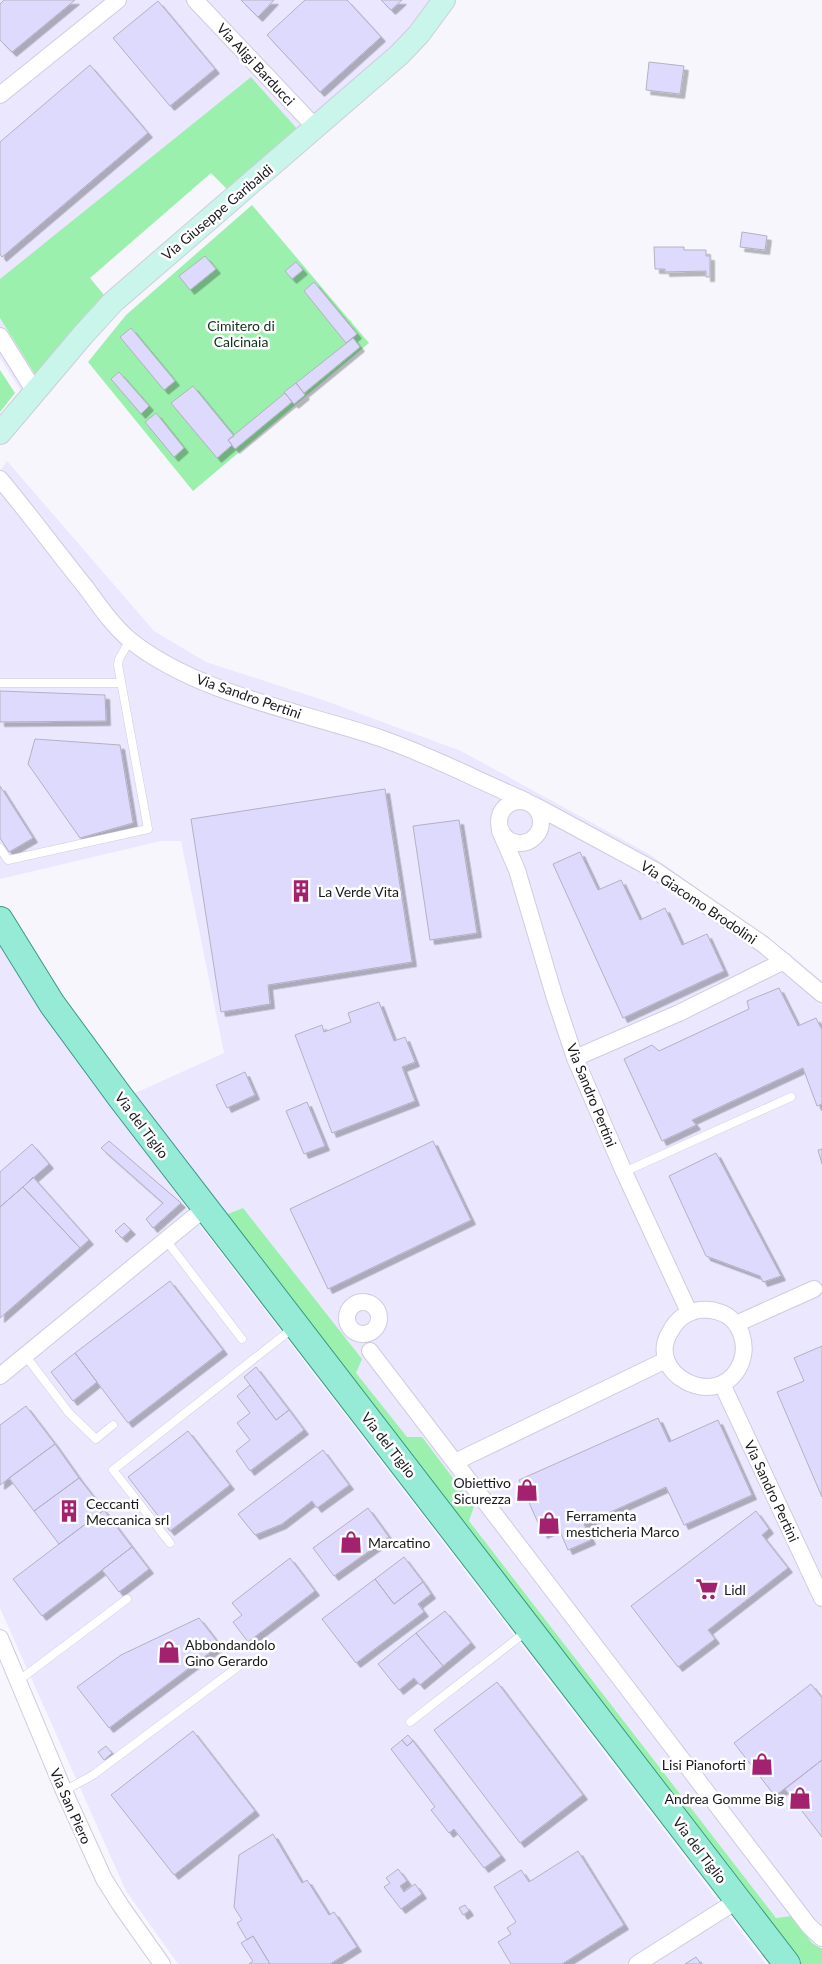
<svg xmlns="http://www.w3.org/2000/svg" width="822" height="1964" viewBox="0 0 822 1964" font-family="Lato,sans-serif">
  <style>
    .built { fill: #eae7ff }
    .green { fill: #9cf0ad }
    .building { fill: #dedafe; stroke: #b3b1c1; filter: url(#shadow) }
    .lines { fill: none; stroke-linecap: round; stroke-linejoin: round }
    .lane-casing { stroke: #cecddd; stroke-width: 9 }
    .street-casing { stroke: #cecddd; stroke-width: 18 }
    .secondary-casing { stroke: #cecddd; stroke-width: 24 }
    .primary-casing { stroke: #3b9884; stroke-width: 28 }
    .lane { stroke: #fff; stroke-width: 8 }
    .street { stroke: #fff; stroke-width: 16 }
    .secondary { stroke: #caf5eb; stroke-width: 22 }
    .primary { stroke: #95ebd6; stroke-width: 26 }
    .labels { text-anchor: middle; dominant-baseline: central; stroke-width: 5; stroke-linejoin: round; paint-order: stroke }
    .street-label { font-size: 14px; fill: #19181e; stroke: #fff }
    .park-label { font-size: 14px; fill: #0d3117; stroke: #fff }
    .poi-label { font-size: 14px; fill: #19181e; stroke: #fff; text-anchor: start }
  </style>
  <defs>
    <filter id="shadow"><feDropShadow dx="4.5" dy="4.5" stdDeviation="0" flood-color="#0004"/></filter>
  </defs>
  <rect width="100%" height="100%" fill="#f7f6fd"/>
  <path class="built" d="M0 0H434L411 29 228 190 211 173 90 278 104 295 22 392 0 358Z
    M7 461 154 631 206 662 323 700 461 751 649 854 790 954 822 981V1964H799L133 1094 224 1053 181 841H161L0 879V471Z
    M0 943 184 1205 766 1964H178L126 1891 0 1608Z"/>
  <path class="green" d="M251 77 299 131 228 190 211 173 90 278 104 295 36 376 0 318V279Z
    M252 205 369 343 193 491 88 362 126 315Z
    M0 370 15 393 0 412Z
    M243 1208 362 1359 356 1373 407 1437H422L474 1506 469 1521 776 1918 792 1916 812 1943 822 1949V1964H799L223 1216Z"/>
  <path class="building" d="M4 0H75L12 52 0 40V4Z
    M241 0H274L258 17Z
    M305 0H347L381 37 320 92 267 35Z
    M381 0H402L391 10Z
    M158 1 215 69 170 106 113 38Z
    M649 62 684 66 680 94 646 90Z
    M90 65 148 133 2 257 0 254V142Z
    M742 232 767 236 765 250 740 247Z
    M654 247H684V250H706V256H710V277H706V271L665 272V269H655Z
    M205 256 216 269 190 290 179 276Z
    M296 262 303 270 292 279 285 271Z
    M314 282 357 334 346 343 304 291Z
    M131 328 175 381 164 390 120 337Z
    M353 338 360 347 304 393 296 383Z
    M119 372 149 406 141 414 111 379Z
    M296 383 305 395 294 404 284 392Z
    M193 386 234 436 228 440 232 445 217 458 171 403Z
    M285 393 292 402 235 449 228 440Z
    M156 413 184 448 174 457 145 422Z
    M0 691 105 695 106 721 0 722Z
    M35 739 120 745 133 823 80 838 28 764Z
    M0 786 33 838 9 852 0 838Z
    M385 789 412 962 268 985 270 1004 221 1012 191 819Z
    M459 820 477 933 430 940 413 826Z
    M580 852 598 890 621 880 640 920 665 908 682 945 707 934 724 971 623 1018 553 864Z
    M779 988 798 1026 816 1018 822 1030V1104L817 1106 803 1068 692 1120 696 1125 662 1141 624 1059 652 1045 659 1051 749 1009 747 1001Z
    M379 1002 394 1041 405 1037 415 1062 402 1067 415 1101 332 1133 295 1035 322 1025 324 1032 351 1022 348 1013Z
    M245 1072 255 1095 227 1108 216 1085Z
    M307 1102 325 1146 304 1154 286 1111Z
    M109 1141 181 1203 153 1228 146 1219 163 1203 101 1148Z
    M433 1141 471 1220 328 1289 290 1209Z
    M32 1144 49 1164 0 1207V1172Z
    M822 1149V1164L818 1150Z
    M716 1153 781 1276 763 1282 760 1276 706 1256 669 1176Z
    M33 1177 89 1240 80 1248 23 1187Z
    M23 1187 80 1248 0 1318V1207Z
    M124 1223 131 1230 122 1238 115 1231Z
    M170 1281 223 1350 128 1423 75 1353Z
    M822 1346V1497L777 1392 804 1381 794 1358Z
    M75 1353 97 1382 73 1401 51 1372Z
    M256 1367 289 1410 276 1420 244 1377Z
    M250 1385 276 1420 289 1410 304 1430 250 1471 236 1451 250 1440 237 1423 250 1413 237 1396Z
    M26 1406 55 1444 0 1485V1425Z
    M658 1418 669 1442 718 1420 752 1495 684 1525 666 1487 584 1524 591 1540 568 1550 558 1527 543 1534 519 1480Z
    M188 1431 230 1485 170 1531 128 1477Z
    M55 1444 79 1478 34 1511 9 1478Z
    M323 1450 349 1485 317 1508 312 1501 282 1524 255 1535 238 1514Z
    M79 1478 104 1510 59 1544 34 1511Z
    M368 1508 389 1537 334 1576 313 1548Z
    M104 1510 132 1547 42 1616 13 1579Z
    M756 1511 769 1529 762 1535 788 1568 708 1630 715 1639 678 1667 631 1606Z
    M132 1547 149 1569 119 1592 102 1570Z
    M404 1557 423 1582 394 1604 375 1579Z
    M290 1558 315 1591 248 1642 233 1622 242 1615 232 1603Z
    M375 1579 394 1604 423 1582 431 1594 418 1604 424 1612 356 1663 322 1619Z
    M445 1611 471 1643 443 1666 416 1633Z
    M199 1618 220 1645 109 1728 77 1687 121 1655Z
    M416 1633 443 1666 420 1685 414 1678 399 1690 378 1664Z
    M497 1682 583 1795 520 1843 434 1730Z
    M811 1684 822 1698V1760L775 1796 734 1743Z
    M193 1731 255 1811 174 1875 111 1795Z
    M408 1735 413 1741 407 1746 402 1740Z
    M402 1740 407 1746 413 1741 501 1856 484 1868 454 1829 449 1833 431 1810 435 1807 391 1749Z
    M106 1746 112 1753 104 1760 98 1752Z
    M822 1760V1837L785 1789Z
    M273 1834 302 1883 307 1880 329 1915 334 1912 357 1947 330 1964H270L253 1936 247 1940 237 1923 242 1920 234 1907 239 1855Z
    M578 1851 624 1925 562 1964H511L498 1942 511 1934 507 1928 516 1922 494 1887 521 1870 529 1882Z
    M398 1869 407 1881 400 1886 404 1892 415 1884 422 1894 401 1909 384 1887 390 1883 386 1878Z
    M465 1905 469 1911 463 1915 459 1908Z
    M253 1936 270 1964H249L253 1961 241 1943Z
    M696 1957 701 1964H685Z"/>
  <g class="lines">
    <defs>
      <path id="lane" d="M0 683H121
        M0 848 8 860 148 829 118 665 119 659 130 640
        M624 1172 791 1097
        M165 1239 242 1339
        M25 1355 69 1413 96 1439 113 1425
        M170 1543 113 1470 293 1328
        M18 1681 127 1599
        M410 1722 527 1631
        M64 1791 93 1775 243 1663"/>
      <path id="street" d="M195 0 316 128
        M0 95 118 0
        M0 336 35 392
        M0 479C30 515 58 553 87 589 100 607 114 627 131 641 198 694 300 711 380 738 430 755 477 780 526 801
        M499 822a21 21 0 1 1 42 0a21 21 0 1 1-42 0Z
        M534 805 656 871 764 945 822 994
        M500 831 517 870 554 995 575 1058 624 1172 689 1312
        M575 1058 679 1013 784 961
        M347 1318a16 16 0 1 1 32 0a16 16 0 1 1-32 0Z
        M699 1310C704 1310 710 1309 715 1311 741 1316 751 1347 738 1369 714 1410 645 1373 670 1332 677 1319 685 1313 699 1310Z
        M736 1324 814 1289
        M370 1351 809 1926 822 1938
        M0 1376 205 1208
        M722 1384 822 1598
        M455 1462 666 1360
        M0 1638 64 1791 104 1879 121 1906 162 1964
        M637 1964 738 1900"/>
      <path id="secondary" d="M0 433 82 336 113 302 399 55 419 34 444 0"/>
      <path id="primary" d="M0 920 52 1004 121 1098 787 1964"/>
    </defs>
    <use href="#lane" class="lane-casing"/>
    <use href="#street" class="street-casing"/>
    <use href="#secondary" class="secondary-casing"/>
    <use href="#primary" class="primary-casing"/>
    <use href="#lane" class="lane"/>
    <use href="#street" class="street"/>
    <use href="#secondary" class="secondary"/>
    <use href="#primary" class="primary"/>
  </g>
  <defs>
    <symbol id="building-bare" viewBox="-9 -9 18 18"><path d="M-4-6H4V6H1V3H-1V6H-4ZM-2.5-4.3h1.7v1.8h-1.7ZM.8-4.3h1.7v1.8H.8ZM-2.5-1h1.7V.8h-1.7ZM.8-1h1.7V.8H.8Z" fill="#a3216f" stroke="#fff" stroke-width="2.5" paint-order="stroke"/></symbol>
    <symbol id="shop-bare" viewBox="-9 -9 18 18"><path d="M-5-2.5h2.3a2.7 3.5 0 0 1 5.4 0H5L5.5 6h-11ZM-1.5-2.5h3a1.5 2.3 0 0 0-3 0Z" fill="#a3216f" stroke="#fff" stroke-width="2.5" paint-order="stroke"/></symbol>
    <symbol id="supermarket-bare" viewBox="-9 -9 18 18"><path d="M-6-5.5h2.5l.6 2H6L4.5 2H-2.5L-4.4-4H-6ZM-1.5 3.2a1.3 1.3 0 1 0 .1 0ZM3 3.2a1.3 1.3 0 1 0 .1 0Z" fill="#a3216f" stroke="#fff" stroke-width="2.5" paint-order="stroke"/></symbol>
  </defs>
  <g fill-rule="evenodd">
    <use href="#building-bare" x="285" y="875" width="32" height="32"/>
    <use href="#shop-bare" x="511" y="1474" width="32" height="32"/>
    <use href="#building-bare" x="53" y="1495" width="32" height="32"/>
    <use href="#shop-bare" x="533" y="1507" width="32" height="32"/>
    <use href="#shop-bare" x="335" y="1526" width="32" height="32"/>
    <use href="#supermarket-bare" x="691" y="1573" width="32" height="32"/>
    <use href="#shop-bare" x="153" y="1636" width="32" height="32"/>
    <use href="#shop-bare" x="746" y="1748" width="32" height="32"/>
    <use href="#shop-bare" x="784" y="1782" width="32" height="32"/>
  </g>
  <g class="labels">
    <g class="street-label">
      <text transform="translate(256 64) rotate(47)">Via Aligi Barducci</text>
      <text transform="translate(217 212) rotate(-40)">Via Giuseppe Garibaldi</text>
      <text transform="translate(249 696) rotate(19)">Via Sandro Pertini</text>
      <text transform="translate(699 902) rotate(34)">Via Giacomo Brodolini</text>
      <text transform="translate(592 1095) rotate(68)">Via Sandro Pertini</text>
      <text transform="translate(142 1125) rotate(53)">Via del Tiglio</text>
      <text transform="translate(389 1445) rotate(52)">Via del Tiglio</text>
      <text transform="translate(772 1491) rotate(65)">Via Sandro Pertini</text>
      <text transform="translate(71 1806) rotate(66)">Via San Piero</text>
      <text transform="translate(700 1850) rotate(53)">Via del Tiglio</text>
    </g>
    <g class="park-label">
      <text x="241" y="325">Cimitero di<tspan x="241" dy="16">Calcinaia</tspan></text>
    </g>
    <g class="poi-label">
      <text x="318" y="891">La Verde Vita</text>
      <text x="511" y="1482" text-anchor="end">Obiettivo<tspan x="511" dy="16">Sicurezza</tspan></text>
      <text x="86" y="1503">Ceccanti<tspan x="86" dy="16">Meccanica srl</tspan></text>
      <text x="566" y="1515">Ferramenta<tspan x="566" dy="16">mesticheria Marco</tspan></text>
      <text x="368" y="1542">Marcatino</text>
      <text x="724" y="1589">Lidl</text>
      <text x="185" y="1644">Abbondandolo<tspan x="185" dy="16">Gino Gerardo</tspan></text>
      <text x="746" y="1764" text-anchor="end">Lisi Pianoforti</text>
      <text x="784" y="1798" text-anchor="end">Andrea Gomme Big</text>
    </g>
  </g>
</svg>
